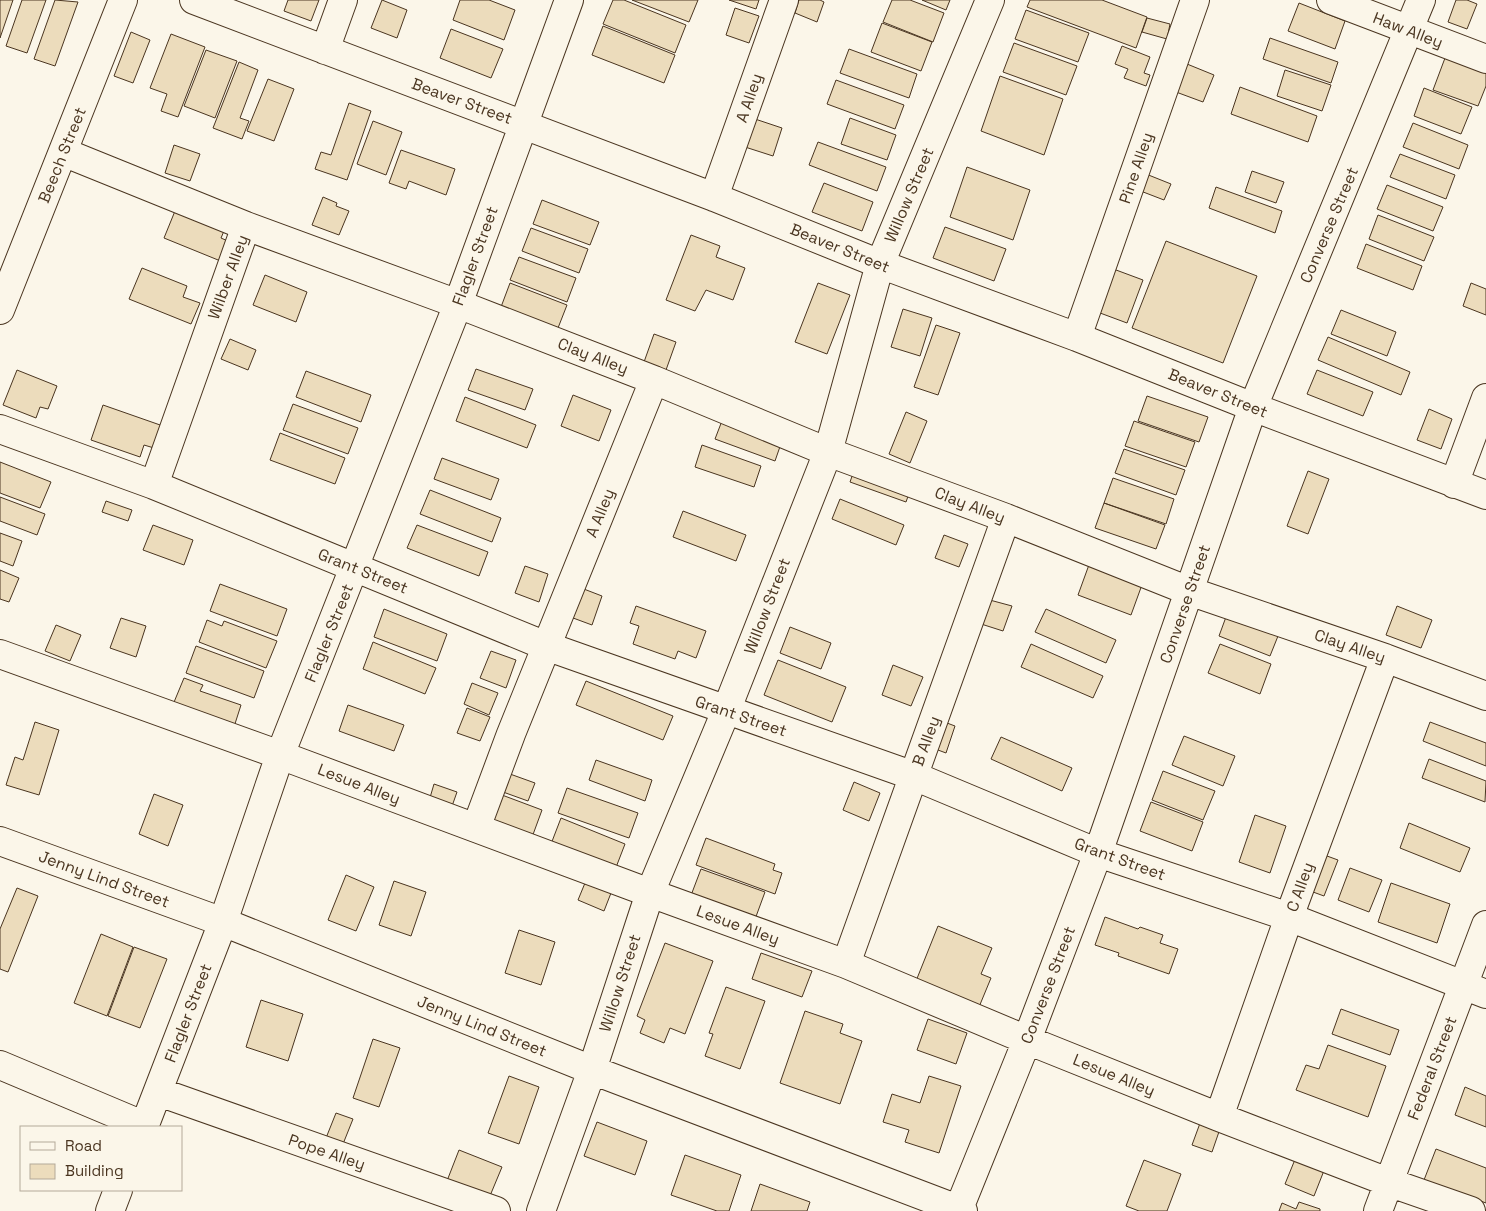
<svg xmlns="http://www.w3.org/2000/svg" width="1486" height="1211" viewBox="0 0 1486 1211" font-family="'Space Grotesk',sans-serif">
  <style>
    .building { fill: #ecdcbc; stroke: #4a3520 }
    .lines { fill: none; stroke-linecap: round; stroke-linejoin: round }
    .minor-casing { stroke: #4a3520; stroke-width: 30 }
    .minor { stroke: #fbf6e9; stroke-width: 28 }
    .labels { text-anchor: middle; dominant-baseline: central; stroke-width: 4; stroke-linejoin: round; paint-order: stroke }
    .street-label { font-size: 16px; fill: #4a3520; stroke: #fbf6e9 }
  </style>
  <rect width="100%" height="100%" fill="#fbf6e9"/>
  <path class="building" d="M0 0H13L0 38Z
    M22 0H46L27 53 6 46Z
    M55 0 78 2 55 66 34 59Z
    M288 0H319L311 21 284 11Z
    M382 0 407 10 397 38 371 28Z
    M460 0H489L515 10 504 40 453 20Z
    M613 0H624L686 25 675 53 603 24Z
    M632 0H698L689 22Z
    M729 0H759L756 9Z
    M799 0H820L824 2 817 22 795 13Z
    M892 0H910L944 13 933 42 883 22Z
    M922 0H950L946 10Z
    M1030 0H1102L1147 17 1136 48 1027 7Z
    M1456 0H1467L1477 4 1467 29 1448 22Z
    M1299 3 1345 21 1335 49 1288 31Z
    M735 8 759 16 749 43 726 35Z
    M1026 10 1089 33 1078 62 1015 39Z
    M1147 18 1170 24 1167 39 1142 32Z
    M882 23 932 42 921 71 871 52Z
    M603 26 675 55 664 83 592 55Z
    M451 29 503 49 491 78 440 58Z
    M131 32 150 40 133 83 114 76Z
    M171 34 205 47 178 117 161 111 167 94 150 88Z
    M1270 38 1338 62 1331 83 1263 59Z
    M1014 43 1077 66 1066 95 1003 72Z
    M1122 46 1150 57 1144 73 1150 75 1146 86 1124 78 1128 69 1115 64Z
    M849 49 917 74 909 98 840 73Z
    M206 50 237 61 215 118 184 106Z
    M1445 58 1486 73V86L1478 106 1433 90Z
    M239 62 258 70 240 118 249 121 242 139 213 128Z
    M1187 64 1214 75 1203 102 1176 92Z
    M1285 70 1331 85 1322 111 1277 96Z
    M1000 76 1063 99 1044 155 981 131Z
    M268 79 294 89 274 141 247 131Z
    M836 80 904 105 895 129 827 104Z
    M1240 87 1317 116 1308 142 1231 114Z
    M1424 88 1472 107 1461 134 1414 116Z
    M349 103 371 111 347 180 315 169 321 152 331 155Z
    M850 118 896 135 887 160 841 144Z
    M755 119 782 128 773 156 745 147Z
    M373 121 402 132 386 175 357 164Z
    M1413 123 1468 145 1459 169 1403 147Z
    M818 142 886 167 877 191 809 165Z
    M174 145 200 154 190 181 165 173Z
    M401 150 455 169 446 195 409 181 406 189 389 183Z
    M1400 154 1455 175 1446 199 1390 177Z
    M967 167 1030 190 1013 240 950 217Z
    M1252 171 1284 182 1276 203 1245 192Z
    M1146 174 1171 184 1164 200 1138 190Z
    M824 183 873 202 862 231 812 212Z
    M1387 185 1443 207 1433 231 1377 209Z
    M1216 187 1282 211 1275 233 1209 208Z
    M323 197 337 203 336 206 349 211 339 235 312 225Z
    M542 200 599 222 590 245 533 224Z
    M175 211 224 231 221 238 230 242 223 262 164 238Z
    M1378 215 1434 237 1424 261 1369 239Z
    M945 227 1006 249 994 281 933 258Z
    M531 228 588 249 579 273 522 251Z
    M691 235 720 246 716 257 745 268 733 300 706 290 695 311 666 300Z
    M1166 241 1257 276 1223 363 1132 328Z
    M1366 244 1422 266 1413 290 1357 268Z
    M519 257 576 278 567 302 510 280Z
    M1108 267 1143 280 1127 323 1092 310Z
    M142 268 187 286 183 297 200 303 191 324 129 299Z
    M265 275 307 292 296 322 253 305Z
    M510 283 567 305 558 328 501 307Z
    M818 283 850 295 827 354 795 342Z
    M1471 283 1486 289V315L1463 306Z
    M903 309 932 318 920 356 891 347Z
    M1341 310 1396 332 1387 356 1331 334Z
    M936 325 960 333 938 395 914 387Z
    M654 334 676 342 666 370 644 362Z
    M1328 337 1410 372 1401 395 1318 360Z
    M230 339 256 350 248 370 221 359Z
    M476 369 533 389 525 410 468 390Z
    M17 370 57 386 48 409 40 407 36 418 3 405Z
    M1317 370 1373 392 1363 416 1307 394Z
    M306 371 371 395 361 422 296 397Z
    M573 395 611 410 599 441 561 426Z
    M1147 396 1208 417 1199 442 1138 421Z
    M465 397 536 425 527 448 456 421Z
    M293 404 358 428 348 454 283 430Z
    M103 405 163 426 154 448 144 445 140 457 91 440Z
    M1429 409 1452 419 1441 449 1417 440Z
    M906 412 927 421 910 463 889 454Z
    M725 413 784 435 775 461 715 439Z
    M1134 421 1195 442 1186 467 1125 446Z
    M280 433 345 458 335 484 270 460Z
    M702 445 761 466 754 487 695 467Z
    M1124 449 1185 470 1176 495 1115 473Z
    M442 458 499 479 491 500 434 479Z
    M0 462 51 482 40 508 0 493Z
    M856 465 912 485 906 502 850 482Z
    M1308 471 1329 479 1308 534 1287 526Z
    M1113 478 1174 499 1166 524 1104 503Z
    M430 490 501 518 492 542 420 514Z
    M0 497 45 514 37 535 0 521Z
    M840 499 904 525 896 545 832 519Z
    M106 501 132 510 128 521 102 512Z
    M1104 503 1165 525 1156 549 1095 528Z
    M683 511 746 535 736 561 673 537Z
    M153 525 193 540 184 565 143 550Z
    M417 525 488 552 479 576 407 548Z
    M0 533 22 541 13 566 0 561Z
    M944 535 968 544 959 567 935 558Z
    M1090 562 1143 582 1131 615 1078 595Z
    M525 566 548 574 539 602 515 593Z
    M0 570 19 578 9 602 0 599Z
    M220 584 287 609 277 636 210 611Z
    M576 586 602 596 592 625 565 615Z
    M986 599 1012 606 1003 631 978 623Z
    M636 606 706 631 696 658 678 651 675 659 633 644 639 626 630 623Z
    M1230 606 1282 626 1270 656 1219 636Z
    M1397 606 1432 620 1421 648 1386 635Z
    M384 609 447 634 437 661 374 637Z
    M1046 609 1116 640 1106 663 1035 632Z
    M121 618 146 626 136 657 110 648Z
    M207 620 222 626 224 621 277 641 266 668 199 642Z
    M56 625 81 635 70 661 45 651Z
    M790 627 831 643 821 669 780 653Z
    M373 642 436 668 425 694 363 669Z
    M1031 644 1103 676 1093 698 1021 667Z
    M1220 644 1271 664 1260 694 1208 673Z
    M196 646 264 671 254 698 186 673Z
    M491 651 516 660 506 688 480 678Z
    M778 660 846 687 832 722 764 695Z
    M893 665 923 677 911 706 882 695Z
    M184 678 203 685 200 691 241 705 233 730 172 707Z
    M586 681 673 716 663 740 576 705Z
    M472 683 498 693 489 715 464 704Z
    M348 705 404 725 394 751 339 731Z
    M467 708 490 717 480 741 457 733Z
    M939 720 955 726 946 753 930 747Z
    M35 722 59 730 39 795 6 785 15 757 23 760Z
    M1430 722 1486 743V766L1423 741Z
    M1184 736 1235 756 1223 786 1172 765Z
    M1001 737 1072 768 1062 791 991 759Z
    M1429 759 1486 781 1485 802 1422 778Z
    M596 760 652 780 645 801 589 780Z
    M1163 771 1215 791 1203 820 1152 800Z
    M510 774 535 783 528 801 503 792Z
    M854 782 880 793 869 821 843 810Z
    M434 784 457 792 451 809 429 801Z
    M567 788 638 813 629 838 558 813Z
    M154 794 183 805 168 846 139 834Z
    M502 795 542 810 531 840 490 825Z
    M1151 802 1203 822 1192 851 1140 831Z
    M1255 815 1286 826 1270 873 1239 862Z
    M561 818 625 844 615 870 551 844Z
    M1409 823 1470 848 1460 872 1400 848Z
    M706 838 775 864 773 870 782 873 775 894 696 865Z
    M1316 852 1338 860 1324 896 1302 888Z
    M1350 868 1382 880 1369 912 1338 900Z
    M701 869 765 892 754 922 690 898Z
    M346 875 374 887 356 931 328 920Z
    M394 881 426 892 411 936 379 925Z
    M585 883 611 893 604 911 578 900Z
    M1391 883 1450 904 1437 943 1378 922Z
    M17 888 38 896 8 972 0 969V929Z
    M1105 917 1138 929 1140 927 1163 935 1160 943 1178 949 1169 974 1118 956 1119 953 1095 945Z
    M938 926 992 948 981 974 991 978 979 1007 916 981Z
    M519 930 555 942 541 985 505 973Z
    M101 934 133 947 107 1016 74 1003Z
    M665 943 713 961 685 1034 670 1028 664 1043 640 1033 645 1020 637 1016Z
    M134 947 167 959 140 1028 108 1016Z
    M761 953 812 971 802 997 752 979Z
    M726 987 765 1001 740 1069 705 1056 713 1034 709 1033Z
    M261 1000 303 1014 288 1061 246 1047Z
    M1341 1009 1399 1030 1390 1055 1332 1034Z
    M805 1011 843 1024 840 1033 862 1041 840 1104 780 1083Z
    M928 1019 967 1033 956 1064 917 1050Z
    M373 1039 400 1048 379 1107 353 1098Z
    M1328 1045 1386 1066 1368 1117 1296 1090 1306 1065 1319 1069Z
    M509 1076 539 1087 519 1144 488 1133Z
    M929 1076 961 1086 939 1153 905 1142 909 1130 883 1122 892 1094 920 1103Z
    M1465 1087 1486 1096V1127L1455 1115Z
    M336 1113 353 1119 343 1144 326 1138Z
    M1203 1115 1222 1123 1212 1152 1192 1145Z
    M597 1122 647 1141 635 1175 584 1156Z
    M1436 1149 1486 1168V1203L1424 1180Z
    M459 1150 502 1167 487 1203 445 1186Z
    M685 1155 741 1175 729 1211H717L671 1195Z
    M1296 1157 1325 1168 1314 1196 1285 1184Z
    M1144 1160 1181 1174 1167 1211H1139L1126 1206Z
    M760 1184 810 1202 807 1211H751Z
    M1299 1202 1320 1209V1211H1279L1282 1203 1296 1209Z"/>
  <g class="lines">
    <defs>
      <path id="minor" d="M194 0 714 197 880 264 1077 337 1253 407 1486 495
        M1331 0 1486 59
        M325 50 343 0
        M63 152 246 226
        M714 197 784 0
        M0 310 123 0
        M1077 337 1195 0
        M0 429 154 485 546 646 914 776 1098 853 1289 917 1486 994
        M1454 484 1486 398
        M154 485 246 226 458 304 654 380 828 452 1006 518 1189 591 1385 658 1486 696
        M0 654 280 755 650 893 846 964 1027 1040 1219 1117 1388 1182 1471 1211
        M476 828 511 734 654 380
        M0 841 223 922 592 1070 963 1211
        M846 964 1006 518
        M0 1065 145 1126
        M159 1092 496 1211
        M1219 1117 1289 917 1385 658
        M144 1127 223 922 280 755 458 304 569 0
        M110 1211 118 1190
        M541 1211 592 1070 650 893 726 711 828 452 880 264 990 0
        M958 1211 1027 1040 1098 853 1253 407 1421 0
        M1378 1211 1486 925"/>
    </defs>
    <use href="#minor" class="minor-casing"/>
    <use href="#minor" class="minor"/>
  </g>
  <g class="labels">
    <g class="street-label">
      <text transform="translate(1408 30) rotate(21)">Haw Alley</text>
      <text transform="translate(749 98) rotate(-71)">A Alley</text>
      <text transform="translate(462 101) rotate(20)">Beaver Street</text>
      <text transform="translate(62 155) rotate(-68)">Beech Street</text>
      <text transform="translate(1136 168) rotate(-71)">Pine Alley</text>
      <text transform="translate(909 195) rotate(-67)">Willow Street</text>
      <text transform="translate(1329 225) rotate(-67)">Converse Street</text>
      <text transform="translate(840 248) rotate(22)">Beaver Street</text>
      <text transform="translate(475 256) rotate(-70)">Flagler Street</text>
      <text transform="translate(228 277) rotate(-70)">Wilber Alley</text>
      <text transform="translate(593 356) rotate(21)">Clay Alley</text>
      <text transform="translate(1218 393) rotate(22)">Beaver Street</text>
      <text transform="translate(970 505) rotate(21)">Clay Alley</text>
      <text transform="translate(600 513) rotate(-68)">A Alley</text>
      <text transform="translate(363 571) rotate(22)">Grant Street</text>
      <text transform="translate(1185 604) rotate(-71)">Converse Street</text>
      <text transform="translate(767 606) rotate(-69)">Willow Street</text>
      <text transform="translate(329 633) rotate(-68)">Flagler Street</text>
      <text transform="translate(1350 646) rotate(19)">Clay Alley</text>
      <text transform="translate(741 716) rotate(19)">Grant Street</text>
      <text transform="translate(926 741) rotate(-70)">B Alley</text>
      <text transform="translate(359 784) rotate(21)">Lesue Alley</text>
      <text transform="translate(1120 859) rotate(20)">Grant Street</text>
      <text transform="translate(104 879) rotate(20)">Jenny Lind Street</text>
      <text transform="translate(1300 887) rotate(-70)">C Alley</text>
      <text transform="translate(738 925) rotate(20)">Lesue Alley</text>
      <text transform="translate(620 983) rotate(-72)">Willow Street</text>
      <text transform="translate(1048 985) rotate(-69)">Converse Street</text>
      <text transform="translate(188 1013) rotate(-69)">Flagler Street</text>
      <text transform="translate(482 1026) rotate(22)">Jenny Lind Street</text>
      <text transform="translate(1432 1068) rotate(-69)">Federal Street</text>
      <text transform="translate(1114 1075) rotate(22)">Lesue Alley</text>
      <text transform="translate(327 1152) rotate(19)">Pope Alley</text>
    </g>
  </g>
  <rect x="20" y="1126" width="162" height="65" fill="#fbf6e9" stroke="#b4a999"/>
  <rect x="30" y="1142" width="25" height="8" fill="#fbf6e9" stroke="#b4a999"/>
  <text x="65" y="1151" font-size="15" fill="#4a3520">Road</text>
  <rect x="30" y="1164" width="25" height="15" fill="#ecdcbc" stroke="#b4a999"/>
  <text x="65" y="1176" font-size="15" fill="#4a3520">Building</text>
</svg>
